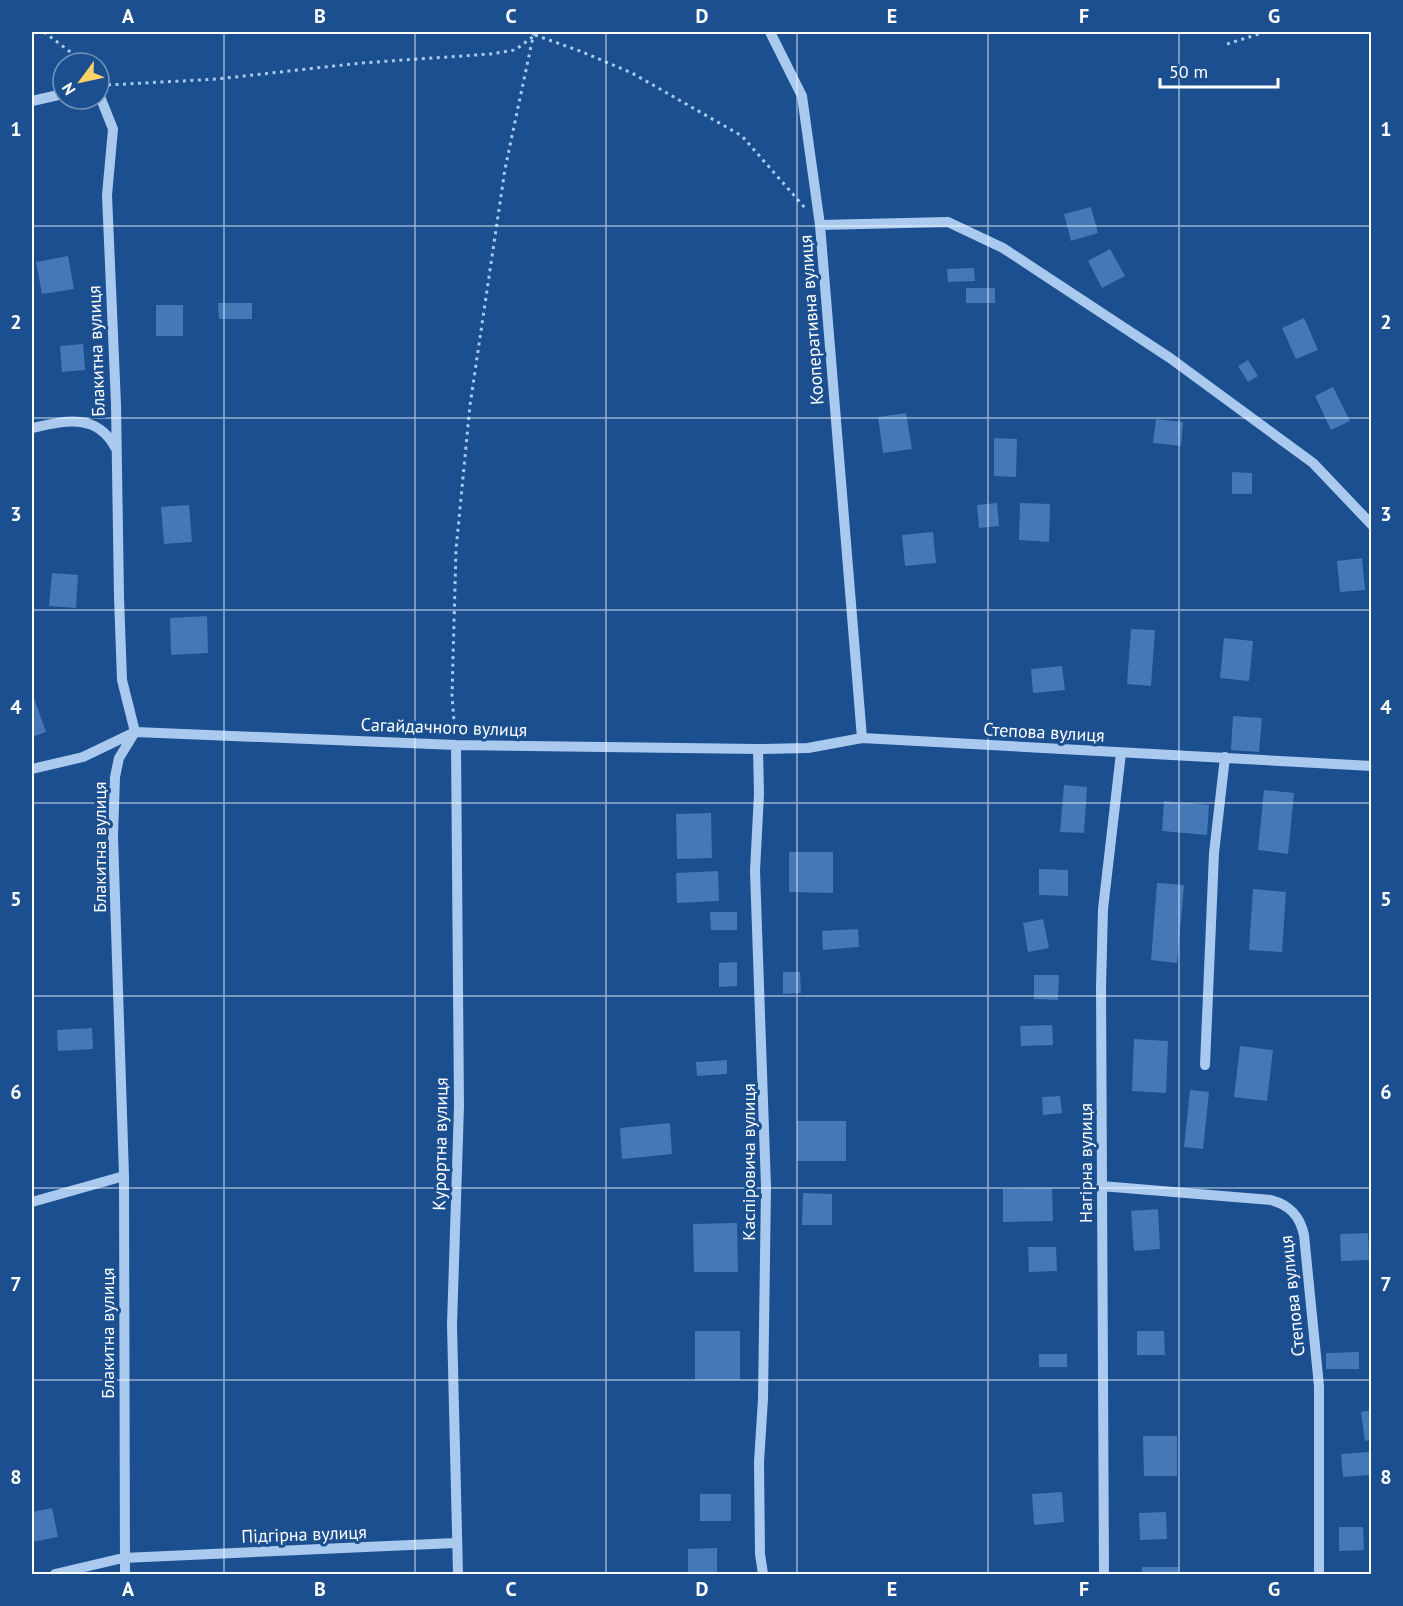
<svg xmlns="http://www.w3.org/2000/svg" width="1403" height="1606" viewBox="0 0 1403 1606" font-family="'PT Sans',sans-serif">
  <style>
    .building { fill: #4478b7 }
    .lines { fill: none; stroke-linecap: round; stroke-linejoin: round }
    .path { stroke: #a9c9ee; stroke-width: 3; stroke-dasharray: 3 4.5; stroke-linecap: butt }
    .minor { stroke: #a9c9ee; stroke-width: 10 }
    .grid { fill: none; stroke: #fff; stroke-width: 1.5; stroke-opacity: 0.55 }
    .labels { text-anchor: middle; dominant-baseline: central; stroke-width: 6; stroke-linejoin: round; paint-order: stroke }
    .street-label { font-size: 18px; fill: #fff; stroke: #1b4f8f }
    .neatline { fill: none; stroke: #fff; stroke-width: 2 }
    .grid-label { font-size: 20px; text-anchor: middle; font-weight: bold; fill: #fff }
  </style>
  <rect width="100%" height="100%" fill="#1b4f8f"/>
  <path class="building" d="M1091 207 1098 233 1071 241 1064 214Z
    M1110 249 1125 276 1102 288 1088 261Z
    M68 256 74 289 42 294 36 262Z
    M974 268 975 281 948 282 947 269Z
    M966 288H995V303H966Z
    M218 303H252V319H219Z
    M156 305H183V336H156Z
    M1304 318 1318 350 1296 359 1282 328Z
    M83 344 85 370 62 372 60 346Z
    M1248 360 1258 376 1248 382 1238 366Z
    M1333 387 1350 421 1331 430 1315 396Z
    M906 413 912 449 883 453 878 417Z
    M1156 419 1183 422 1181 446 1153 443Z
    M994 438 1017 439 1016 477 994 476Z
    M1232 472 1252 473V494H1232Z
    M997 503 999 526 979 528 977 505Z
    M1020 503 1050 504 1049 542 1019 540Z
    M189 505 192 542 164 544 161 507Z
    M933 532 936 563 905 566 902 535Z
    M1362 558 1365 590 1340 592 1337 561Z
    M52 573 78 575 76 608 49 606Z
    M207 616 208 653 171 655 170 618Z
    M1131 629 1155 630 1151 686 1127 684Z
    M1224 638 1253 641 1249 681 1220 678Z
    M1062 666 1065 690 1033 693 1031 669Z
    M32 698H34L46 732 32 737Z
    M1233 716 1262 718 1259 752 1231 750Z
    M1064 785 1087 787 1084 833 1060 832Z
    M1264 790 1294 793 1288 854 1258 850Z
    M1164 801 1209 805 1207 835 1162 831Z
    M711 813 712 858 677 859 676 814Z
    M789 852H833V893L789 892Z
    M1039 869 1068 870V896L1039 895Z
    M718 871 719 901 677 903 676 873Z
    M1157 883 1184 885 1177 963 1151 960Z
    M1253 889 1286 892 1282 952 1249 950Z
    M710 912H737V930H711Z
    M1043 919 1049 948 1028 952 1023 923Z
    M858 929 859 947 823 950 822 931Z
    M737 962V986L719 987V963Z
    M783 972H800L801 993 783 994Z
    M1034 975H1059L1058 1000 1034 999Z
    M1052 1025 1053 1045 1021 1046 1020 1026Z
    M92 1028 93 1049 58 1051 57 1030Z
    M1134 1039 1168 1041 1166 1093 1132 1091Z
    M1240 1046 1273 1050 1267 1101 1234 1097Z
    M727 1060V1074L697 1076 696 1062Z
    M1190 1090 1209 1092 1203 1149 1184 1147Z
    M1060 1096 1062 1113 1043 1115 1042 1097Z
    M797 1121H846V1161H797Z
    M670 1123 672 1154 622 1159 620 1128Z
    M1052 1188 1053 1221 1003 1222V1189Z
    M803 1193 832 1194V1225H802Z
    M1158 1209 1160 1249 1134 1251 1131 1211Z
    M737 1223 738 1272H694L693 1224Z
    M1368 1233 1369 1260 1341 1261 1340 1234Z
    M1028 1247H1056L1057 1271 1029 1272Z
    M695 1331H740V1380H695Z
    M1137 1331H1164L1165 1355H1137Z
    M1359 1352V1369H1326V1353Z
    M1039 1354H1067V1367H1039Z
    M1372 1410V1440L1365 1441 1361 1412Z
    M1143 1436H1177V1476H1144Z
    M1369 1452 1370 1475 1343 1477 1341 1454Z
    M1062 1492 1064 1522 1034 1525 1032 1494Z
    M700 1494H731V1521H700Z
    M52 1508 58 1537 32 1542V1512Z
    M1166 1512 1167 1539 1140 1540 1139 1513Z
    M1339 1527H1363L1364 1550 1339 1551Z
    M717 1548V1574H688V1549Z
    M1142 1567H1179V1574H1142Z"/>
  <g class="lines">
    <path class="path" d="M44 32 73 54 79 63
      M535 35 580 51 632 73 742 136 805 208
      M1227 44 1265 32
      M108 85 217 79 361 63 490 54 515 50 534 36
      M455 734 452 696 456 550 470 405 505 169 534 32"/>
    <path class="minor" d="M770 32 802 96 820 225 862 738
      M99 94 113 129 107 195 116 404 119 597 122 680 135 732 119 758 115 777 113 836 124 1176 125 1574
      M32 101 63 94
      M820 225 948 222 1003 248 1170 358 1313 463 1372 525
      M32 428C64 421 96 412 115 447
      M456 745 459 1106 452 1325 458 1574
      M758 749 759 794 755 871 766 1187 763 1399 759 1462 760 1554 763 1574
      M32 769 83 757 135 732 456 745 758 749 808 748 862 738 1372 766
      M1205 1065 1214 853 1225 757
      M1101 1186 1271 1200C1290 1205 1300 1216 1304 1235L1319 1386V1574
      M32 1202 124 1176
      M55 1574 123 1558 455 1543
      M1104 1574 1101 987 1103 909 1121 753"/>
  </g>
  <path class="grid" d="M224 32V1574M415 32V1574M606 32V1574M797 32V1574M988 32V1574M1179 32V1574M32 226H1372M32 418H1372M32 610H1372M32 803H1372M32 996H1372M32 1188H1372M32 1380H1372"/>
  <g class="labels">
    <g class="street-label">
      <text transform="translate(811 320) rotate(-94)">Кооперативна вулиця</text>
      <text transform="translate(96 351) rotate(-92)">Блакитна вулиця</text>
      <text transform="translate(444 727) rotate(2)">Сагайдачного вулиця</text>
      <text transform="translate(1044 732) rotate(3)">Степова вулиця</text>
      <text transform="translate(99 847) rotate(-90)">Блакитна вулиця</text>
      <text transform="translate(440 1144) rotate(-89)">Курортна вулиця</text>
      <text transform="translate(748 1162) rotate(-90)">Каспіровича вулиця</text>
      <text transform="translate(1085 1163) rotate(-90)">Нагірна вулиця</text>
      <text transform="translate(1292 1296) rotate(-96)">Степова вулиця</text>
      <text transform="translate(107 1333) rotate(-90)">Блакитна вулиця</text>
      <text transform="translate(304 1534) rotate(-2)">Підгірна вулиця</text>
    </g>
  </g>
  <rect width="1403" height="1606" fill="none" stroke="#1b4f8f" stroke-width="66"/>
  <g transform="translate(81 81) rotate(237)"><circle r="28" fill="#1b4f8f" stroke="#7695bc" stroke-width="1.5"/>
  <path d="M0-4.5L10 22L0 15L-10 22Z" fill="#ffd166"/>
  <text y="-9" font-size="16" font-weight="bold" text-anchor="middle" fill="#ffffff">N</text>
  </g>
  <path d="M1160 78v9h118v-9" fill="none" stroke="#ffffff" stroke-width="3"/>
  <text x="1169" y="78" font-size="18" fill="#ffffff" stroke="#1b4f8f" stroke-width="4.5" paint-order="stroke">50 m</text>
  <rect x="33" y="33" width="1337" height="1540" class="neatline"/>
  <g class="grid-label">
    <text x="128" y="23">A</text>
    <text x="320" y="23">B</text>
    <text x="511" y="23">C</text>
    <text x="702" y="23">D</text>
    <text x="892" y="23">E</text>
    <text x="1084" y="23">F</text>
    <text x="1274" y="23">G</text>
    <text x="16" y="136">1</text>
    <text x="1386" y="136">1</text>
    <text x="16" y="329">2</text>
    <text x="1386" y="329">2</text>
    <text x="16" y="521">3</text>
    <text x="1386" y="521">3</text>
    <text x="16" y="714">4</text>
    <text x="1386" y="714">4</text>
    <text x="16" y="906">5</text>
    <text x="1386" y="906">5</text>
    <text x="16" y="1099">6</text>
    <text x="1386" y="1099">6</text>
    <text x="16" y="1291">7</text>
    <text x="1386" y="1291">7</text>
    <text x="16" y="1484">8</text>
    <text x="1386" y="1484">8</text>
    <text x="128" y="1596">A</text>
    <text x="320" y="1596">B</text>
    <text x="511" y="1596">C</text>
    <text x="702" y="1596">D</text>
    <text x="892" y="1596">E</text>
    <text x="1084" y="1596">F</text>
    <text x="1274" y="1596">G</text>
  </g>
</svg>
